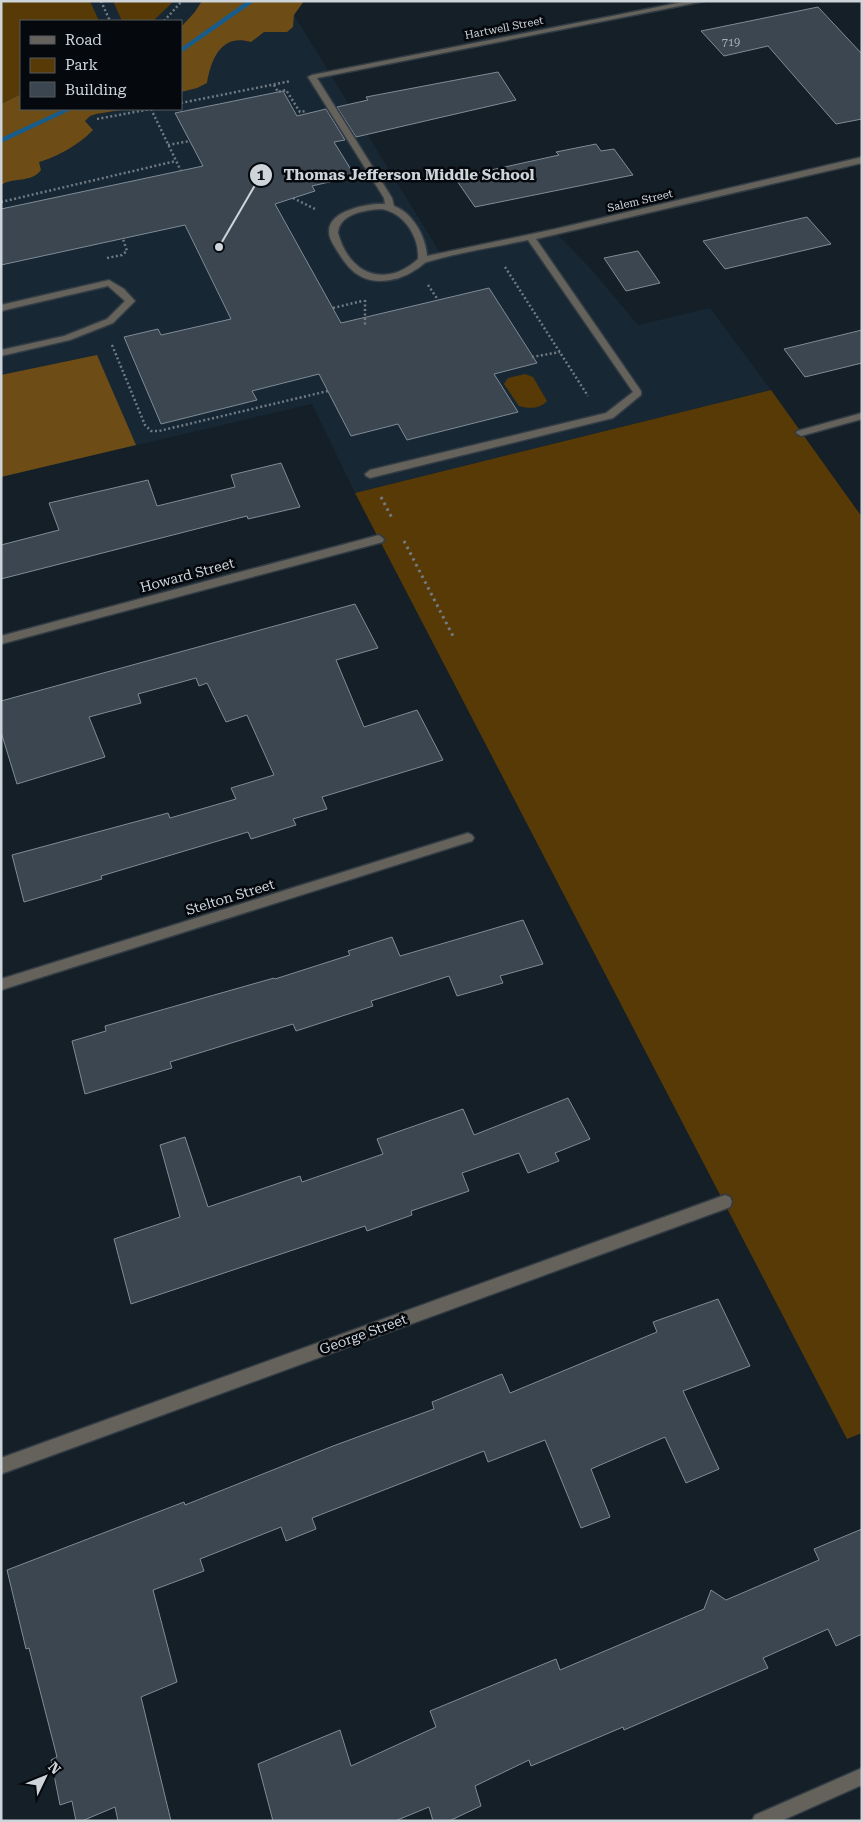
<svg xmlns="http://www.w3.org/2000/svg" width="863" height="1822" viewBox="0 0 863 1822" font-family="'Roboto Serif',serif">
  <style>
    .built { fill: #172734; fill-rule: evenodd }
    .green { fill: #583a07 }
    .forest { fill: #6e4c15 }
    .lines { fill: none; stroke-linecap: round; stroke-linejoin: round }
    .stream { fill: #165d8e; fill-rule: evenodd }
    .building { fill: #3b4650; stroke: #7f8b96 }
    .minor-casing { stroke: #323c44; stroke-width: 3 }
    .path-far1 { stroke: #727b82; stroke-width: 2.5; stroke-dasharray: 2 2.5; stroke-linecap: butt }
    .path { stroke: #727b82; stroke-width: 3; stroke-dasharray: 2.5 4; stroke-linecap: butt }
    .minor { fill: #65615b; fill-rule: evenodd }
    .labels { text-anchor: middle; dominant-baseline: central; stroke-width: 5; stroke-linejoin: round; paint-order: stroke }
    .far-street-label { font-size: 11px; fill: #cdd4da; stroke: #05080c }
    .number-label { font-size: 11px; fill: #a8b0b8 }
    .street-label { font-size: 14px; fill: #cdd4da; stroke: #05080c }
    .leader { fill: none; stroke: #cdd4da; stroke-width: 2 }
    .callout-dot { fill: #cdd4da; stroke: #05080c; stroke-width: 2 }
    .mark-label { font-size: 15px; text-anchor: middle; font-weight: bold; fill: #111 }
    .callout-label { font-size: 15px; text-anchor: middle; font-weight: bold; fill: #cdd4da; stroke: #05080c; stroke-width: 5; stroke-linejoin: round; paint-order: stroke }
  </style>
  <rect width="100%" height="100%" fill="#141f27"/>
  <path class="built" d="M1 1H304L294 15 442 256 555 232 591 269 638 325 710 308 771 390 355 493 312 404 1 477ZM21 21H181V109H21Z"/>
  <path class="green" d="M1 1H90L99 21H21V94L1 104Z
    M113 1H174L153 21H122Z
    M525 374 533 377 547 401C540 409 529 409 519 406L504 384 508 378Z
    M771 390 862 517V1433L847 1439 355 493Z"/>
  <path class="forest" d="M202 1H304L294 15 293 27 287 32H264L251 42C222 33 211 58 207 83L197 88 181 92V27L194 13Z
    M21 94V109H127L96 114 90 116 85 121 93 130C80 144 57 157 39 162L41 170C32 183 13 177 1 185V104Z
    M97 355 136 445 1 477V375Z"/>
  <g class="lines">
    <path class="stream" d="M247 1H255L181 53V48Z
      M64 109H73L1 143V138Z"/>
  </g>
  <path class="building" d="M818 7 862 54V119L836 124 768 46 724 56 701 31Z
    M498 72 516 100 356 137 337 107 368 100 366 97Z
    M283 91 297 116 326 109 345 140 334 142 355 176 312 186 315 191 275 204 341 323 489 288 537 363 494 374 518 412 407 440 398 424 351 436 319 374 252 391 257 400 161 424 124 337 158 329 161 335 231 319 185 225 1 265V209L203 166 175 113Z
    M596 144 601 151 614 149 633 175 475 207 455 178 559 155 556 152Z
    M807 217 831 244 725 269 703 241Z
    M638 251 660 283 626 291 604 258Z
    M862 330V363L805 377 784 349Z
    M281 463 300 507 248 519 247 516 1 579V545L59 530 49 503 148 480 157 506 235 487 231 475Z
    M355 604 378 648 336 660 364 727 417 710 443 760 322 797 327 809 293 819 296 825 251 839 248 832 101 876 102 879 24 902 12 855 168 813 170 818 236 799 231 788 274 775 247 715 226 722 207 683 199 686 196 678 138 694 141 703 89 717 105 757 17 784 1 732V701Z
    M523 920 543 964 500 976 503 983 457 996 449 976 371 1001 373 1006 296 1031 293 1024 170 1062 172 1068 85 1094 72 1041 106 1031 105 1026 274 978 275 979 350 955 348 951 392 937 400 956Z
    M568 1098 590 1139 555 1153 559 1161 528 1173 519 1153 462 1173 469 1191 411 1211 412 1215 367 1231 365 1226 131 1304 114 1239 180 1217 160 1145 185 1137 208 1207 300 1176 302 1182 383 1154 377 1139 463 1109 474 1135Z
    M718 1299 750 1366 683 1391 719 1469 686 1483 665 1437 591 1469 610 1517 581 1528 545 1440 488 1462 484 1451 312 1518 316 1529 286 1541 281 1527 200 1559 204 1571 153 1590 177 1682 141 1697 171 1821H118L115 1807 82 1821H76L72 1801 60 1805 51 1760 57 1757 29 1648 26 1649 7 1570 184 1502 185 1505 333 1446 434 1409 432 1402 502 1374 510 1393 657 1332 653 1322Z
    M862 1529V1634L836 1646 828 1629 763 1658 768 1668 624 1730 623 1727 531 1766 529 1760 475 1786 481 1806 449 1821H433L429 1807 395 1821H273L258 1764 340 1730 351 1766 436 1727 430 1711 556 1659 560 1670 704 1609 711 1590 726 1600 819 1560 814 1549Z"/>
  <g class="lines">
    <defs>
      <path id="minor" d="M688 1H705L317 78 392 198 394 206C413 213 426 237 427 256L555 229 862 157V163L536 239 641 391V395L613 418 370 478 366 476 365 474 370 470 606 413 633 392 528 240C495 247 460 252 427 262 423 263 420 268 415 270 405 277 392 281 379 281 357 280 347 267 336 249 333 244 329 238 329 232 328 210 369 203 385 204L384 198 308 77 312 75ZM380 209C403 211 420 237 418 259 385 289 349 274 338 233 339 214 365 210 380 209Z
        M109 280 124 289 135 301 113 323 70 340 1 356V350L64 336 107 319 125 301 108 286 1 311V305Z
        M862 413V419L801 436 796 433 797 431Z
        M379 535 384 539 383 542 1 644V636Z
        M468 833 472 835 474 838 472 841 1 990V979Z
        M725 1195 730 1197 732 1202 730 1207 725 1209 1 1474V1458Z
        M862 1768V1785L781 1821H752L755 1815Z"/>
    </defs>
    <use href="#minor" class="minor-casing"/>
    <path class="path-far1" d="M101 1 110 21
      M164 21 182 1
      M274 85 278 92 286 90 300 112 306 111
      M181 103 291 81
      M151 109 181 171
      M97 119 151 109
      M168 145 190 141
      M293 198 317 210
      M1 202 176 161
      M107 258 122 255 127 251 123 239
      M505 267 588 396
      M428 285 438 300
      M365 300V325
      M333 308 362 301
      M112 345 145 425 151 431H159L328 391
      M532 357 560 352"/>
    <path class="path" d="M381 497 392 518
      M404 541 454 638"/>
    <use href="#minor" class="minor"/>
  </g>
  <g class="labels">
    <g class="far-street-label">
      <text transform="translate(504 28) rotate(-11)">Hartwell Street</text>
      <text transform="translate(640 201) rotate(-13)">Salem Street</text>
    </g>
    <g class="number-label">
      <text x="731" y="42">719</text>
    </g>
    <g class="street-label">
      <text transform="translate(187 575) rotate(-15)">Howard Street</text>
      <text transform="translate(230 897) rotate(-17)">Stelton Street</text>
      <text transform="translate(363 1334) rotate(-20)">George Street</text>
    </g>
  </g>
  <path class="leader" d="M219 247L261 175"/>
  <g class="callout-dot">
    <circle cx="219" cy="247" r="5"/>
    <circle cx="261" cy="175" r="12"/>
  </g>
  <g class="mark-label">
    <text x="261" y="180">1</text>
  </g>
  <g class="callout-label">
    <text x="409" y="180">Thomas Jefferson Middle School</text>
  </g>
  <rect width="863" height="1822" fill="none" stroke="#cdd4da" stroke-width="5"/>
  <rect x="20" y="20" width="162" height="90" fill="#05080c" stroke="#555a5e"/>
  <rect x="30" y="36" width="25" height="8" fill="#65615b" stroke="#555a5e"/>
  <text x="65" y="45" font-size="15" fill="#cdd4da">Road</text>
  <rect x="30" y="58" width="25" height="15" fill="#583a07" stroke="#555a5e"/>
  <text x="65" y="70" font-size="15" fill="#cdd4da">Park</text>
  <rect x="30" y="82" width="25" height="15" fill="#3b4650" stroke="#555a5e"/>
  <text x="65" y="95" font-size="15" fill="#cdd4da">Building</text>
  <g transform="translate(45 1777) rotate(47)" stroke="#05080c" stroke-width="4" paint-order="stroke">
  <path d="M0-4L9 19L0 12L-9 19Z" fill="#cdd4da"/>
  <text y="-8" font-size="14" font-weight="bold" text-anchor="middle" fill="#cdd4da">N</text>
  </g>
</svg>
